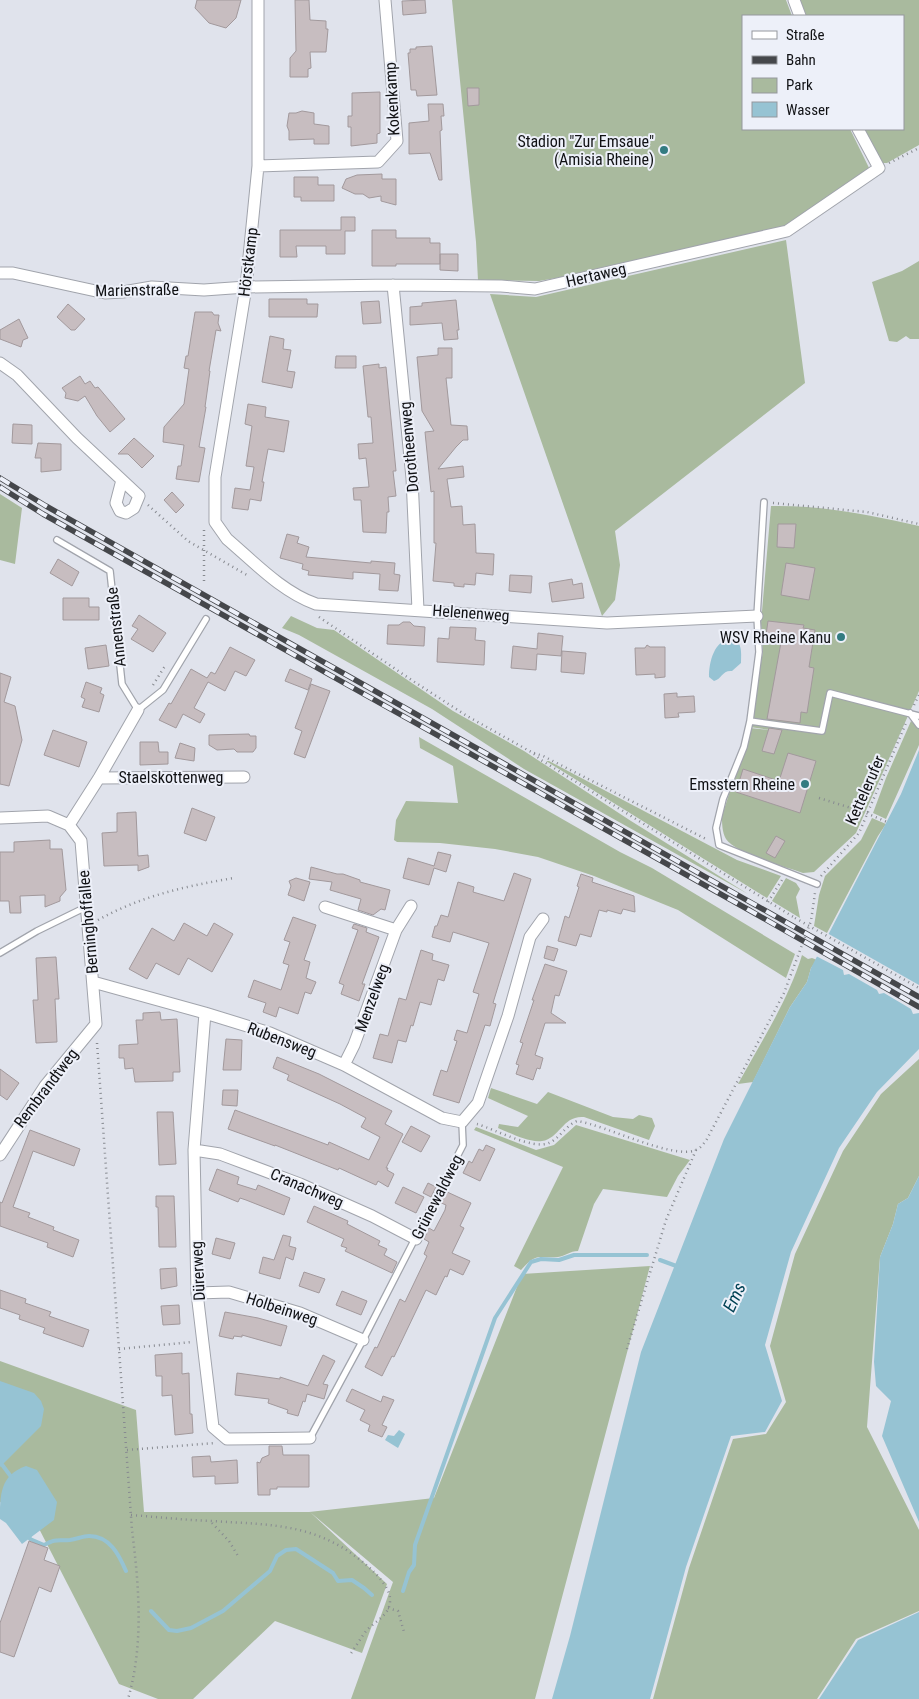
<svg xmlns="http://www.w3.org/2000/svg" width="919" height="1699" viewBox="0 0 919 1699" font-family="'Roboto Condensed',sans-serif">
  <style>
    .green { fill: #a9ba9e }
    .water { fill: #96c3d3 }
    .pier { fill: #e0e3ec }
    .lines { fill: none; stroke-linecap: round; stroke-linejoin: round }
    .stream { stroke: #96c3d3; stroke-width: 4 }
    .building { fill: #c7bdc0; stroke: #a2999c }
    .service-casing { stroke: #a1a4ac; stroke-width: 8 }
    .minor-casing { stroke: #a1a4ac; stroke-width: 13 }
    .path { stroke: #878a90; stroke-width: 2.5; stroke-dasharray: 1 4; stroke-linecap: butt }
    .service { stroke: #fff; stroke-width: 5.5 }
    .minor { stroke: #fff; stroke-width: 11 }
    .rail-casing { stroke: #45474b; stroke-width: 5.5 }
    .rail { stroke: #edf0f9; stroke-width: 4; stroke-dasharray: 11; stroke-linecap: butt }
    .path-bridge { stroke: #878a90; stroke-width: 2.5; stroke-dasharray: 1 4; stroke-linecap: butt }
    .poi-dot { fill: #337b81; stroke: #edf0f9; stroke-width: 2 }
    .labels { text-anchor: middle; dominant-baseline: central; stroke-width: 4; stroke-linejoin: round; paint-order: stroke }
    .street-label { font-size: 16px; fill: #101114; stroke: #edf0f9 }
    .poi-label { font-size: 16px; fill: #101114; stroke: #edf0f9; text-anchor: end }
    .water-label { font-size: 18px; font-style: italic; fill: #004153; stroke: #edf0f9 }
  </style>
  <rect width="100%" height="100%" fill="#e0e3ec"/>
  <path class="green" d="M452 0H786L792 16H743V129H850L871 172 785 227 707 247 696 246 602 270 539 281 478 280 476 242Z
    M800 0H919V145L887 163H881L862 129H903V16H806Z
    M786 240 805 383 615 531 620 565 615 600 602 616 490 294 536 297Z
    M919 261V339H910L906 336 897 342 889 341 872 282 902 271Z
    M0 494 22 508 15 564 0 560Z
    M771 506C821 505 871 515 919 526V691L856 833 814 872 803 873C785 867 735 853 726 839 722 832 722 823 722 816L750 728 777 731 750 727 763 651 761 623Z
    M291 616 317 628 334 630 453 711 524 751 631 821 748 894 524 769 432 709 299 635 282 628Z
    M911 721 919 728V745L886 819 873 813 886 778Z
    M419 737 620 852 652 868 795 954 786 978 678 910 594 876 538 857 495 849 440 843 397 842 394 840 396 820 406 801 458 803 453 766 420 748Z
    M546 761H549L737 860 781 876 767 898Z
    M872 818 886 824 878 836 827 933 814 926 819 895 825 876 861 840Z
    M786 878 796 883 800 889 796 897 800 918 772 901Z
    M802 955 808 959 812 958 817 960 811 968 807 982 790 1007 753 1082 738 1084C761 1042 788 1001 802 955Z
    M919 1059V1176L908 1198 898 1204 893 1224 880 1257 867 1427 919 1530V1611L856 1639 817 1699H653L689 1568 733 1439 766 1434 786 1402 770 1346 795 1254 843 1151 881 1094Z
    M491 1088 537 1104 548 1092 613 1117 633 1119 639 1115 652 1118 655 1126 649 1140 584 1117C563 1115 560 1138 542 1141 529 1143 510 1133 498 1128L499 1124 518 1127 528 1116 488 1098Z
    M576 1125 690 1160 678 1176 667 1197 603 1189 594 1204 578 1251C570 1251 565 1256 558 1257 538 1259 538 1251 521 1270L514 1266 563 1167 474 1130 476 1127 536 1150 554 1145Z
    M650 1266 535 1699H351L393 1582 310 1512 387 1584 362 1653 275 1621 193 1699H158L119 1684 33 1517 0 1502V1361L136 1410 144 1512H309L434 1498 522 1274Z"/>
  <path class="water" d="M732 638C743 643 741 652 741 663L732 671C722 670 722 679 714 681L709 677C709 662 714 640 732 638Z
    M919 750V1049L877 1092 839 1148 791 1252 765 1345 782 1401 765 1432 731 1436 686 1567 650 1699H552L570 1636 641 1352 724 1139 790 1007 807 982 811 968 901 794Z
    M919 1176V1522L882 1436 891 1401 876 1386 874 1362 880 1257 893 1224 898 1204 908 1198Z
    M0 1381 34 1393 41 1401 44 1409 41 1426 0 1467Z
    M399 1430 405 1434 398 1448 385 1440 388 1435 394 1436Z
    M26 1466 37 1470 57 1502 54 1520 22 1544 6 1523 0 1519C0 1495 0 1475 26 1466Z
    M919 1612V1699H819L858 1640Z"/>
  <path class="pier" d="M827 933 919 985V1013L913 1014 911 1009 884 993 879 994 877 990 849 974 844 975 843 970 816 956Z"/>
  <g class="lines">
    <path class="stream" d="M660 1260 679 1267
      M0 1462 12 1478
      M29 1535 30 1539 44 1545C57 1538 57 1541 70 1540 77 1539 83 1536 89 1536 110 1536 119 1555 126 1571
      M403 1591 409 1572 414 1565 415 1545 495 1318 531 1262 541 1259 559 1260 574 1255H647
      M151 1611 169 1630 177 1631 191 1628 223 1611 270 1571 277 1556 286 1550 296 1549 333 1573 338 1581 352 1580 364 1588 372 1595"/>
  </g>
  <path class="building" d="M197 0H241L236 18 226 28 209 23 195 8Z
    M295 0H309L310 20 326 21V29H328L326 52H310L311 68 308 69V77H290V58L296 51Z
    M425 0 426 13 403 15 402 1Z
    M432 46 437 95 417 96 416 90H411L408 53H410V49H416V47Z
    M467 88H479V105L468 106Z
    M380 92V133L377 134V143L351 146V127H348V116H352V93Z
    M428 104H443L444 116H441L442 130 440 131 442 180H439L430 153 409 154V123L429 121Z
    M302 111 314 113V124L329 126V144H314V139L289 140V131L287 126 289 113H296Z
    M382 174V179H396V205L381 201V196L369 198 363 194H355L342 188 346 179 357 175Z
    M294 177H318V185H334V201H301V197H294Z
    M341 217H355V231H345V254H326V246H296L297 257H280V230H341Z
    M372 230H396V238H430V243H440V264H396V266H372Z
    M440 254H458V271L440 270Z
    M269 299H307V304H318L317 317H269Z
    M456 300 459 330H457L458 339 444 340 442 323 410 325V307L422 306V303Z
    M379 301 381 323 363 324 361 302Z
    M68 304 85 319 75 330H71L57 317Z
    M195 312H212L214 315H219L218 323 221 331 216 330 209 371H210L205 407H206L199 447 205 448 199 482 176 479 178 466H181L184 445 163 442 164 427 184 404 189 369 184 368 186 356H188Z
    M19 319 28 338 23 340 21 347 0 339V330Z
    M270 336 284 339 283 349 291 350 287 371 295 372 292 388 262 382Z
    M438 348H452V378H446L451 425 467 426 468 440H463L456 447 438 469 463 466 464 477 447 479 451 507 462 506 463 525 475 524 476 553 494 554 493 575 476 573 475 585 464 584V587L454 586V583L433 581 436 543H434V491L431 492 425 432 434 431 422 411 417 357 438 355Z
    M336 356H356V368H335Z
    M379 364V368L386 367 396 471H393L396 496 388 497 389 512H387L386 533 363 532 361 500H354L353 488 369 487 366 458 359 459 358 444 373 443 371 417H368L363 366Z
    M80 376 85 384 90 381 95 388 98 387 125 419 110 432 97 416 85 396 78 401 65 398 66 393 62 388Z
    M248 404 266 407 265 417 289 421 284 452 268 449 262 482H264L261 501 250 499 248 510 232 508 235 488 250 490 254 467 246 466 252 426 245 424Z
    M13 424 32 425V444L12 443Z
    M134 438 154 456 142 468 128 454H118Z
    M38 443 61 444V470L41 472V458H35Z
    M172 492 184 505 176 513 164 500Z
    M778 524H796L794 548 777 547Z
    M287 534 299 537 297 543 309 547 306 557 371 563V561L395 563 394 574 400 575 398 591 379 590 380 574 353 572V579L308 575 309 571 302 569 303 564 280 558Z
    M58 559 79 572 72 586 50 573Z
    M786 563 815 568 809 600 781 595Z
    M510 575 532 576 531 593 509 591Z
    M572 579 573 585 582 583 584 598 552 602 549 583Z
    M63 598H89V607H99V620H63Z
    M139 615 166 633 153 652 131 639 138 629 132 626Z
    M768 621 804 625 803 628 815 630 809 667 814 668 807 713 801 712 800 723 767 719 782 637 766 635Z
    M403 622H410L414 626 425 627 424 646 387 644 388 625H399Z
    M450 627 476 628 475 640 485 641 484 665 437 662 438 638 449 639Z
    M538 633 563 636 561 656 537 654 536 670 511 668 513 646 537 649Z
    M106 645 109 666 88 669 85 648Z
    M647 645 650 647H665V677L655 678V674L636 675 635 648H645Z
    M230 647 255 660 246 676 235 671 225 691 208 682 194 708 205 714 200 723 183 714 176 728 159 720 169 703 171 704 191 669 207 678 211 672 215 674Z
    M562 651 586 653 584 674 561 672Z
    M290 669 312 679 308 690 285 681Z
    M0 673 11 677 4 702 15 706 22 740 9 786 0 784Z
    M86 682 102 688 100 693 104 695 99 712 82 707 85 699 81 697Z
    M311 684 330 691 305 758 294 754 302 731 295 728Z
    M677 693V697L694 696 695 712 678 713 679 717 665 718 664 694Z
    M769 728 782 730 774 754 762 751Z
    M53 730 87 742 79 767 44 755Z
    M249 734 250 736H256V748L253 752H237L234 749 217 750 209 745V735Z
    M140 742H158L159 752H168V764L140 765Z
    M180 743 195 748 194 761 175 758Z
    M788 753 816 761 800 813 736 792 743 769 779 781Z
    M192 808 215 817 206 841 184 833Z
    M136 812 138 856 148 855 149 867 138 871V865L104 866 102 833 117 832V813Z
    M776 836 785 841 775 858 766 853Z
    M50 840V849H62L66 890 60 897V901L45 907V895L20 896 21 913H10L9 901H0V852H14V842Z
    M438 852 451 855 446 872 434 868 429 885 403 878 408 858 434 866Z
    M311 867 337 874H343L360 880V882L390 890 385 910 381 909 373 915 358 910 361 899 330 890 332 882 309 879Z
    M514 873 531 879 493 1003 496 1004 490 1026 485 1025 459 1103 433 1095 441 1070 447 1072 457 1041 454 1040 457 1030 467 1033 479 994 473 992 489 943 453 932 450 942 432 937 435 926H437L441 915 448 917 458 882 474 887 473 892 504 901Z
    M581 874 593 878 592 882 634 896 635 912 623 909 621 914 607 910V912L599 910 591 937 580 934 576 946 558 941 565 916 569 918 579 887 577 886Z
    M296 878 310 882 304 901 288 895 291 886 289 881Z
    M293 917 316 925 304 960 310 962 306 978 316 982 311 994 305 992 298 1014 279 1007 276 1017 263 1012 266 1003 248 997 254 980 281 990 289 965 283 963 290 942 284 940Z
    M184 923 207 936 214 923 233 934 212 972 188 958 179 975 156 963 147 979 129 969 152 928 174 941Z
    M354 924 367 928 366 932 379 937 362 984H365L359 1001 341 994 344 985 339 983 358 930 352 928Z
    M547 946 558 949 554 961 544 958Z
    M421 950 433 954 432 960 449 965 444 981 438 979 431 1005 420 1002 413 1026 411 1025 406 1042 398 1040 392 1063 373 1058 380 1034 388 1036 399 998 406 1000Z
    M56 957 59 999H55L57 1042 36 1043 33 1000H38L36 958Z
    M545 964 567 971 559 996 555 995 551 1013 566 1023H545L535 1055 543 1058 540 1069 537 1068 533 1080 516 1074 519 1065 516 1064 523 1043 520 1042 534 1000H532Z
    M160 1012 161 1020 177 1019 180 1072H173V1081L135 1082 133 1068 125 1069 124 1058H119V1045L138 1044 136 1020H143V1013Z
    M226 1039 242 1040 241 1070H223Z
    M277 1057 319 1074 392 1111 385 1124 403 1134 386 1168H388L387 1170 394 1174 388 1187 378 1181 376 1185 339 1168 338 1170 275 1145V1146L228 1129 235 1110 328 1145 329 1142 369 1160 380 1137 361 1127 366 1118 340 1104 287 1080 289 1075 273 1068Z
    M0 1069 19 1083 7 1100 0 1095Z
    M223 1090H238L237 1106 222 1105Z
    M157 1112H173L176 1164 159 1165Z
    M411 1126 430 1136 421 1152 402 1142Z
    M30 1130 80 1149 74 1166 33 1151 13 1207 30 1213 28 1217 54 1227 53 1230 79 1240 73 1257 47 1247 48 1243 0 1226V1202L2 1203Z
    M486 1145 495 1149 480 1181 463 1173 469 1161 472 1163 479 1149 483 1151Z
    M217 1169 239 1177 237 1184 256 1190 258 1185 290 1198 284 1215 246 1200 240 1198 238 1202 209 1190Z
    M428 1183 436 1187 431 1197 423 1193Z
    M403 1187 424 1197 416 1213 395 1203Z
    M445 1191 471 1203 460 1226 464 1228 452 1253 470 1261 463 1275 450 1269 447 1277 445 1276 436 1295 426 1290 394 1357 392 1356 382 1376 365 1367 375 1347 377 1348 400 1299 405 1302 427 1256 424 1254 429 1242 424 1239 429 1228 434 1231 445 1210 446 1205 439 1202Z
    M156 1196H174L176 1247H159L158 1207H156Z
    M314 1206 348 1221 347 1224 380 1241 378 1245 387 1249 384 1255 397 1262 392 1273 345 1251 347 1248 341 1246 344 1239 307 1222Z
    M283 1235 291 1237 289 1246 296 1248 293 1260 286 1257 280 1279 259 1273 263 1257 274 1260Z
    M216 1238 235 1243 230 1259 212 1254Z
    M176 1268 177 1286 161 1289 160 1269Z
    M304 1272 325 1279 319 1293 299 1286Z
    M0 1290 26 1299 25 1303 51 1312 49 1316 89 1330 83 1347 43 1333 45 1328 19 1319 20 1315 0 1308Z
    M342 1291 367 1301 361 1315 336 1305Z
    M179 1305 180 1324 163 1325 161 1306Z
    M225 1312 258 1318 287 1326 281 1346 242 1335V1337L234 1336 233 1339 219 1336Z
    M182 1353V1374L189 1373 190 1414H192L193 1433 175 1435 172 1395 162 1396V1376H156L155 1355Z
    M323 1355 335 1361 323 1384 328 1385 324 1399 307 1394 305 1402 303 1401 298 1416 287 1413 288 1410 268 1403 269 1399 235 1395 237 1373 280 1379V1377L308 1386Z
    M352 1389 381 1402 383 1396 394 1400 382 1425 387 1427 382 1437 368 1431 370 1425 360 1420 365 1410 346 1401Z
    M269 1446H282L283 1455H309V1487H277V1489H270V1495H258L257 1462 260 1463 262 1458 269 1455Z
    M210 1456 211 1462 237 1460 238 1483 215 1484V1476L193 1477 192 1457Z
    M29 1541 48 1548 44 1560 60 1566 51 1592 39 1587 14 1657 0 1652V1623Z"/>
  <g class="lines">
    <defs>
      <path id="service" d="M764 502 757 616 759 652 750 721 744 747 723 799 716 828 719 845 817 884
        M57 540 110 571 122 684 138 710 163 690 206 619
        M910 713 919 725
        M750 721 822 731 830 693 919 716
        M0 953 37 931 86 907
        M310 1438 363 1340 463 1145 462 1122"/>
      <path id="minor" d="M258 0V166L246 287 215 477V522L227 539C254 562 282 592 316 604L607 623 757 616
        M794 0 800 16
        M258 166 378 162 397 141 385 0
        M0 273H13L105 293 123 292 152 287 204 290 246 287 393 285 501 286 535 289 787 231 879 168 858 129
        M393 285 412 478 418 610
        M0 363 17 375 77 438 139 496 134 508 126 513 120 511 116 503 122 480
        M99 778 244 777
        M0 818 48 816 69 825 81 841 96 1024 45 1086 0 1155
        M69 825 99 778 138 710
        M325 907 396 930
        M93 982 205 1013 270 1033 344 1065 442 1118 462 1122 478 1103 508 1016 530 937 543 919
        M205 1013 194 1150 197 1293 213 1427 227 1439 310 1438
        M344 1065 354 1045 396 930 411 906
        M194 1150 220 1154 300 1184 372 1216 416 1239
        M197 1293 229 1292 300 1313 363 1340"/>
    </defs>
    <use href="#service" class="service-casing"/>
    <use href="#minor" class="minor-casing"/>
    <path class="path" d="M889 163 919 148
      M773 503 867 512 919 524
      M148 505 188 541 247 575
      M204 581V528
      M319 617 413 681 467 716 533 753 541 760 795 918
      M153 685 165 666
      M914 705 919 695
      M534 753 543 756 708 840
      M819 798 864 812 887 822
      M821 876 859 833 906 723
      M768 902 782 880
      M98 920C141 896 186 886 234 878
      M97 1043 132 1530C139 1586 144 1644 128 1699
      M477 1124C494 1129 533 1150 549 1143 559 1139 565 1126 577 1121 605 1125 673 1160 696 1150 701 1148 704 1143 707 1139L784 993 811 921 815 893
      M119 1349 192 1342
      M627 1349 666 1220 696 1150
      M127 1450 215 1443
      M131 1515C158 1517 184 1520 211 1521 275 1525 322 1523 373 1571 379 1577 390 1589 390 1599 391 1615 375 1621 366 1631 360 1639 355 1648 349 1656
      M212 1523 229 1541 238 1556
      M388 1608 398 1611 404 1632"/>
    <use href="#service" class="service"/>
    <use href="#minor" class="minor"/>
    <defs>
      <path id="rail" d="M0 478 46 506 919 997
        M0 487 43 514 749 910 919 1007"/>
    </defs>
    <use href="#rail" class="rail-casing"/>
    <use href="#rail" class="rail"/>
    <path class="path-bridge" d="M795 918 919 988"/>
  </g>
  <g class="poi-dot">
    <circle cx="664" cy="150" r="5"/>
    <circle cx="841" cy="637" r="5"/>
    <circle cx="805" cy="784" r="5"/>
  </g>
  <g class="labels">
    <g class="street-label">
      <text transform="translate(392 99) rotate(-93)">Kokenkamp</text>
      <text transform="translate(248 262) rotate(-83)">Hörstkamp</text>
      <text transform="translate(596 275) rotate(-13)">Hertaweg</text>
      <text transform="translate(137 290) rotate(-1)">Marienstraße</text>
      <text transform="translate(409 447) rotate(-95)">Dorotheenweg</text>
      <text transform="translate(471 613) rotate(4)">Helenenweg</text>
      <text transform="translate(116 627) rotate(-96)">Annenstraße</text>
      <text x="171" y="777">Staelskottenweg</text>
      <text transform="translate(865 790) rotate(-66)">Kettelerufer</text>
      <text transform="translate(88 922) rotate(-95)">Berninghoffallee</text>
      <text transform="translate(372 998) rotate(-70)">Menzelweg</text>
      <text transform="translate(282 1040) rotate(21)">Rubensweg</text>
      <text transform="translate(46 1088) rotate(-53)">Rembrandtweg</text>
      <text transform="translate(307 1188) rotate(23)">Cranachweg</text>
      <text transform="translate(437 1197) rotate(-63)">Grünewaldweg</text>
      <text transform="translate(198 1271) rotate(-93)">Dürerweg</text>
      <text transform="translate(282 1309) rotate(18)">Holbeinweg</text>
    </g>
    <g class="poi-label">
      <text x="654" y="141">Stadion "Zur Emsaue"<tspan x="654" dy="18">(Amisia Rheine)</tspan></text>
      <text x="831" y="637">WSV Rheine Kanu</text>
      <text x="795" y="784">Emsstern Rheine</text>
    </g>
    <g class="water-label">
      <text transform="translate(734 1297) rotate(-65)">Ems</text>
    </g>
  </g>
  <rect x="742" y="15" width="162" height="115" fill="#edf0f9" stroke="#95979d"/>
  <rect x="752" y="31" width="25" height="8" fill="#ffffff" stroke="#95979d"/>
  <text x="786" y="40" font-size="15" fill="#101114">Straße</text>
  <rect x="752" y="56" width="25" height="8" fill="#45474b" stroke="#95979d"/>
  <text x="786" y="65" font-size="15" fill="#101114">Bahn</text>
  <rect x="752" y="78" width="25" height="15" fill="#a9ba9e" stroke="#95979d"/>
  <text x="786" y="90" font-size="15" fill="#101114">Park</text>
  <rect x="752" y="102" width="25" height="15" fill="#96c3d3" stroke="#95979d"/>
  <text x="786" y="115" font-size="15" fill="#101114">Wasser</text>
</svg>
